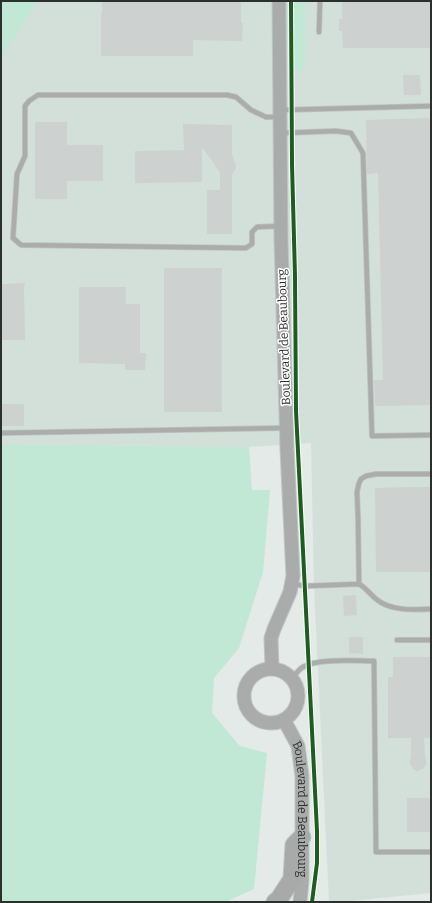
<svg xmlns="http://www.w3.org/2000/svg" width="432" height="903" viewBox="0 0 432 903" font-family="Bitter,serif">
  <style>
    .built { fill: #d3e0d9 }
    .green { fill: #c1e7d5 }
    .building { fill: #cdd1cf }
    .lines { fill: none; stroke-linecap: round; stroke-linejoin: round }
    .lane-casing { stroke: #c0c4c2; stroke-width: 6 }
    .secondary-casing { stroke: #c0c4c2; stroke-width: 15 }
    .highway-casing { stroke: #c0c4c2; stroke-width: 19 }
    .lane { stroke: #aaadac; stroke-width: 4.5 }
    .secondary { stroke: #a9acab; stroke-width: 13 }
    .highway { stroke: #a7aaa8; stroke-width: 17 }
    .cycleway-casing { stroke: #fff; stroke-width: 6 }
    .cycleway { stroke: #1b5e20; stroke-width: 4 }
    .labels { text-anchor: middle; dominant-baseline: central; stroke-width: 3; stroke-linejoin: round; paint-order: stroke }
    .street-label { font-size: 12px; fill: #2b2f2d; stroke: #fff }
  </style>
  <rect width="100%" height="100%" fill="#e4eae7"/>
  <path class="built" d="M1 1H431V893L340 902H329L314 587 311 443 249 447 1 444Z"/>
  <path class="green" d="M1 1H38L1 59Z
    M291 1H305V59L303 67 299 72 291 65Z
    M1 444 249 447 252 490H270L263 572 239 648 214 678 212 713 240 746 267 753 254 889 225 902H1Z"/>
  <path class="building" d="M102 1H241V23H243L242 41 193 40V56H101V14H102Z
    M342 1H431V48H343L342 31H339V19H342Z
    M403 75H420L421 95H404Z
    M431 118V405L375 406 374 380H383L378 173 367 174 366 120Z
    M35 122H67V145H103V181H67V199H35Z
    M183 124 232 125V155L236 165 235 170 232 175V234H207V190H220V172L202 147V182L135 183V151L184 150Z
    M164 268H222V412H164Z
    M25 283 24 288 25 340H1V284Z
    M79 287H126V304H140V353H146L145 370H125V364L79 363Z
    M1 404H24V426H1Z
    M414 487H431V572H376L375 488Z
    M356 595 357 615 344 616 343 596Z
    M349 637H363V654L349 653Z
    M393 657H431V738H424L425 756 426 760V764L424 768 420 770 417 771 413 769 410 764V760L411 757V738H388V677H393Z
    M407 798H431V832H407Z"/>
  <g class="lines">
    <defs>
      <path id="lane" d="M319 32 320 1
        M281 110 431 106
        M278 117H266L251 110 236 97 227 95H38L29 101 25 106V156L17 174 13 238 21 245 246 248 252 244V232L257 227 280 226
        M282 133 336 131 351 133 363 153 372 436 431 435
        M1 433 285 428
        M292 584 306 586 359 584C366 588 370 594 376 599 390 611 413 610 431 609
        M359 584 358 517 357 492 359 483 361 479 366 476 376 474H431
        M397 640H431
        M292 678C296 674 299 669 303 667 317 658 356 661 374 661L376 852H431"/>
      <g id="secondary">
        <path d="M272 668 271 638 274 629 290 592 293 576 287 449 281 240 279 1"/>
        <circle cx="271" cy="696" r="27"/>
        <path id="s1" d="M284 720 298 746 302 776V880L300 902"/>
      </g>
      <path id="highway" d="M275 902 279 899 292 879 294 845 302 837"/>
    </defs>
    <use href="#lane" class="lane-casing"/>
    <use href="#secondary" class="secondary-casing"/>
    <use href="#highway" class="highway-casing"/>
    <use href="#lane" class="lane"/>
    <use href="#secondary" class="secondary"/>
    <use href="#highway" class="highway"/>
    <defs>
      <path id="cycleway" d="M291 1 292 164 295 276 296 411 317 831V863L312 902"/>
    </defs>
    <use href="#cycleway" class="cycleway-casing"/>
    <use href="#cycleway" class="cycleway"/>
  </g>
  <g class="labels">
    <g class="street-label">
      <text transform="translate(284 337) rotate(-92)">Boulevard de Beaubourg</text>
      <text stroke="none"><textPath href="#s1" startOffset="93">Boulevard de Beaubourg</textPath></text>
    </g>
  </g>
  <rect width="432" height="903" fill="none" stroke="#2b2f2d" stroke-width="4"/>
</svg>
